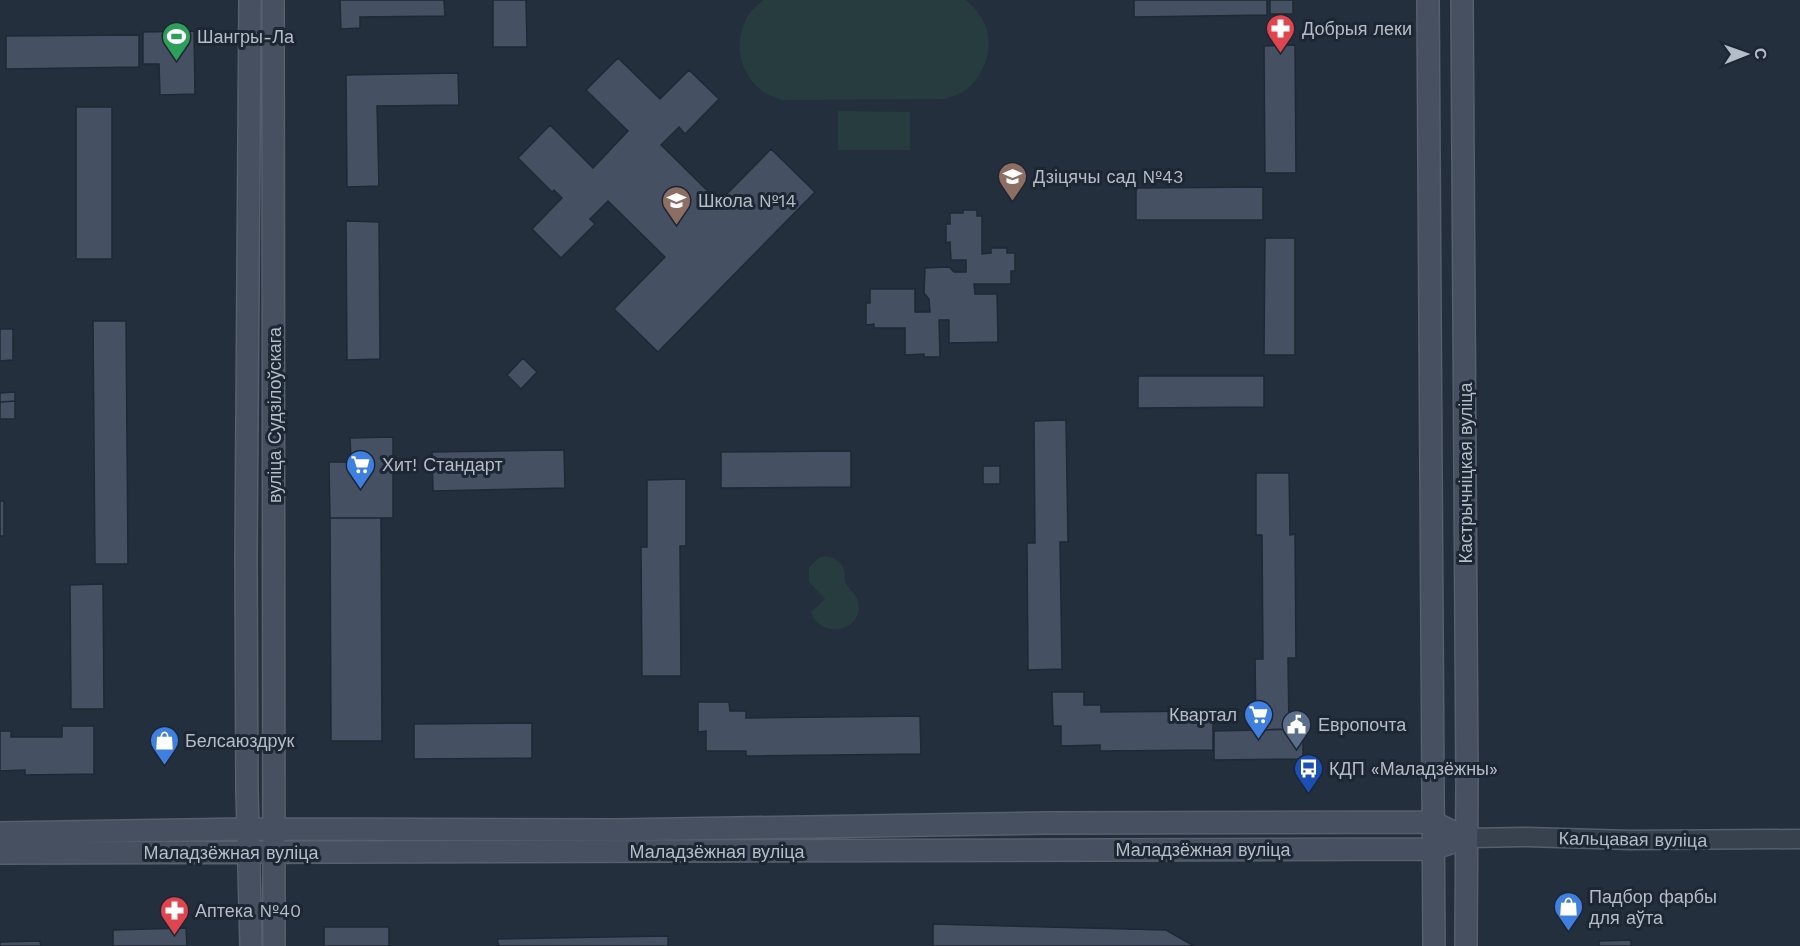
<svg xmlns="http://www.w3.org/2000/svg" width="1800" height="946" viewBox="0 0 1800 946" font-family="'Work Sans',sans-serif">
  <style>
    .green { fill: #263c3f }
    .building { fill: #455162; stroke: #1f2835; stroke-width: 1.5 }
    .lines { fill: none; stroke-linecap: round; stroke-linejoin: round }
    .tertiary-casing { stroke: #565f6c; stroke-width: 21 }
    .secondary-casing { stroke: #565f6c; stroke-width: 24 }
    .tertiary { stroke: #38414e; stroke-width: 18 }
    .secondary { stroke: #465061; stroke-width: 21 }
    .labels { text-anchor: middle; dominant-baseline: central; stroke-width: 6; stroke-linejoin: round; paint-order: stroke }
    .poi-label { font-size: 18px; fill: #b4bcc9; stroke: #1d2633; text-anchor: start }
    .street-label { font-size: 18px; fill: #b4bcc9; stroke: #1d2633 }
  </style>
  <rect width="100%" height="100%" fill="#242f3e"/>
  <path class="green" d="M763 0H966C970 4 976 9 979 14 997 38 988 72 966 90 960 94 951 97 944 99L782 100C775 97 766 95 761 90 739 72 733 43 747 17 750 11 758 5 763 0Z
    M838 111 910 112V150H838Z
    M825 556C835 558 843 562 845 573 845 576 844 579 845 582 848 589 856 593 858 601 865 632 819 640 811 612L825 599 809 582V568L818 558Z"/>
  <path class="building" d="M340 0H444L445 16 360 17V28L341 29Z
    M493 0H526L527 47H493Z
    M1134 0H1267V15L1134 17Z
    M1270 0H1293V14H1270Z
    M194 31 195 94 160 95 159 64H143V32Z
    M139 35V67L6 69V36Z
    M1295 45 1296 173H1265L1264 46Z
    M618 58 660 99 689 70 719 99 685 134 679 127 661 145 719 202 771 149 815 192 658 352 614 309 665 257 608 201 590 219 595 224 561 258 532 229 562 198 554 190 552 192 518 158 550 125 593 168 628 131 586 90Z
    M458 73 459 105 377 106 379 186 347 187 346 75Z
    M76 107H112V259H76Z
    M1263 187V220H1136V188Z
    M963 210H977V216H982V254L991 253V248H1007V253H1015V271H1011V284H974L975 294H997L998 342 949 343V320H939L940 357H924V354L905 355V328H874V324L866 325V303H870V289H915V312H930L929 299 924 293 925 268 949 267 954 272H966V260H951L950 242 946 243V224H950V213H963Z
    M346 221 379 222 380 359 347 360Z
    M1265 238H1295V355H1264Z
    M93 321H126L128 564H95Z
    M0 329H13V360L0 361Z
    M523 358 537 372 521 389 507 375Z
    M1138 376H1264V407L1138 408Z
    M15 392V401L0 402V393Z
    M15 401V419H0V402Z
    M1066 420 1068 542H1060L1062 669 1028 670 1027 543H1035L1034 421Z
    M393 437V518H330L329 462H347L351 458 350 438Z
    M564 450 565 488 433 491 432 452Z
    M851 451V487L721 488V452Z
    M983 466H1000V484H983Z
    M1256 473H1289L1290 535 1295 534 1296 658H1288L1289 729 1256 730 1255 659H1263L1262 535H1256Z
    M686 479V546H680L681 676H642L641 547H647V480Z
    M0 501H4V536H0Z
    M330 518H381L382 741H331Z
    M103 584 104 709H71L70 585Z
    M1052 692H1084V705H1101V712L1213 711V750L1100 751V745L1061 746V726H1053Z
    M698 702H729L730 711H746V718L920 716 921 754 746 756V751H706V731L698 732Z
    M532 723V758L414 759V724Z
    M62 726H94V774L25 775V770L0 771V731H11V737H62Z
    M1303 729V759L1214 760V731Z
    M933 924 1166 930 1194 946H933Z
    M324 927H389V946H324Z
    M186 928 187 946H113V930Z
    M668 936V946H499L497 939Z
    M1631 940V946H1599V941Z
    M40 941 41 946H0V942Z"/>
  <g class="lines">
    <defs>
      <path id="tertiary" d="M1465 838 1526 837 1630 840 1800 839"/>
      <path id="secondary" d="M250 0 246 559 247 791 251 946
        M273 0 274 946
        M1428 0 1434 946
        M1462 0 1467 781 1466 946
        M0 833 248 829 617 830 1045 823 1433 822 1465 838
        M0 853 1433 849 1465 838"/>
    </defs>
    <use href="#tertiary" class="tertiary-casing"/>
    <use href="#secondary" class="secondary-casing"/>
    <use href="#tertiary" class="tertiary"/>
    <use href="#secondary" class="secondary"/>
  </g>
  <defs>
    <symbol id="pharmacy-pin" viewBox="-11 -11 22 30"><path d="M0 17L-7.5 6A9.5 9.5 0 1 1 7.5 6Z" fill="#e0444e" stroke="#1d2633"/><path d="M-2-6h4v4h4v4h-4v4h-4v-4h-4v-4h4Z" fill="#fff"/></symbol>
    <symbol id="stadium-pin" viewBox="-11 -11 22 30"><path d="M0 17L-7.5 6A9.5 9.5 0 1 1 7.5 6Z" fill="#2e9e5b" stroke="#1d2633"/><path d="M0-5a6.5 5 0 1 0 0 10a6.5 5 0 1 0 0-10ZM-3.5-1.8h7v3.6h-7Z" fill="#fff"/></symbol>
    <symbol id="school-pin" viewBox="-11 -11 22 30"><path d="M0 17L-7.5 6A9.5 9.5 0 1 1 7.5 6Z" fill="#8d6e63" stroke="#1d2633"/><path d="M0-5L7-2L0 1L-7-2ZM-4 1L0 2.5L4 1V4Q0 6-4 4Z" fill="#fff"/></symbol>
    <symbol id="supermarket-pin" viewBox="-11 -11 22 30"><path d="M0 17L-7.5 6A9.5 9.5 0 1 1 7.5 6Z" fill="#3f7fe0" stroke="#1d2633"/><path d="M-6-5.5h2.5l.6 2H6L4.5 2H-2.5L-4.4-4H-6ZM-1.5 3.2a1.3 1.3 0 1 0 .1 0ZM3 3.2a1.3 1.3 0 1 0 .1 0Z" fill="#fff"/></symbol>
    <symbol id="civic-pin" viewBox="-11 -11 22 30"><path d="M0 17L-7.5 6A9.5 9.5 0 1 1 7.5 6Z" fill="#5c6f8a" stroke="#1d2633"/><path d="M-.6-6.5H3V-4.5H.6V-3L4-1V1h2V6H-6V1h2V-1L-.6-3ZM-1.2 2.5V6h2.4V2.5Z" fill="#fff"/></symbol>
    <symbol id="shop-pin" viewBox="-11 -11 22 30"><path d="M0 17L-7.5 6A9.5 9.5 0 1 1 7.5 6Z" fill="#3f7fe0" stroke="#1d2633"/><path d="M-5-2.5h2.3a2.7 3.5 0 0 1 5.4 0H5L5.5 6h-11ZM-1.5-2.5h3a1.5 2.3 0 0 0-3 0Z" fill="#fff"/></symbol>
    <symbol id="bus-pin" viewBox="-11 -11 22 30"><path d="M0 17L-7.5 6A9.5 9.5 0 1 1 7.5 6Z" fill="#1a4fb4" stroke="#1d2633"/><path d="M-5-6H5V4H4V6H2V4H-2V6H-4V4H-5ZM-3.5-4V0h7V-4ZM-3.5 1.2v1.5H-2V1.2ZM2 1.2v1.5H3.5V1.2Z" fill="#fff"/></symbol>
  </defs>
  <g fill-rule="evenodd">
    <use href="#pharmacy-pin" x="1264" y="12" width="33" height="45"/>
    <use href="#stadium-pin" x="160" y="20" width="33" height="45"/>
    <use href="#school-pin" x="996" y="160" width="33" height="45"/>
    <use href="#school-pin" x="660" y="184" width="33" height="45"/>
    <use href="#supermarket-pin" x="344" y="448" width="33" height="45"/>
    <use href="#supermarket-pin" x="1242" y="698" width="33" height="45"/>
    <use href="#civic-pin" x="1280" y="708" width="33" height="45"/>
    <use href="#shop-pin" x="148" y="724" width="33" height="45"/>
    <use href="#bus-pin" x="1292" y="752" width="33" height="45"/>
    <use href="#shop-pin" x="1552" y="890" width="33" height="45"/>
    <use href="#pharmacy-pin" x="158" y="894" width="33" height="45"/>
  </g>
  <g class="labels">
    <g class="poi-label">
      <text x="1302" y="28">Добрыя леки</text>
      <text x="197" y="36">Шангры-Ла</text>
      <text x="1033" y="176">Дзіцячы сад №43</text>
      <text x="698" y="200">Школа №14</text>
      <text x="382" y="464">Хит! Стандарт</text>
      <text x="1237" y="714" text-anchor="end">Квартал</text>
      <text x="1318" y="724">Европочта</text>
      <text x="185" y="740">Белсаюздрук</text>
      <text x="1329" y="768">КДП «Маладзёжны»</text>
      <text x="1589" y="896">Падбор фарбы<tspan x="1589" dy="21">для аўта</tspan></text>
      <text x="195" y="910">Аптека №40</text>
    </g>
    <g class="street-label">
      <text transform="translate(274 415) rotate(-90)">вуліца Судзілоўскага</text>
      <text transform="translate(1465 473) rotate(-90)">Кастрычніцкая вуліца</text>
      <text transform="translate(1633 839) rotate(1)">Кальцавая вуліца</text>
      <text x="1203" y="849">Маладзёжная вуліца</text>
      <text x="717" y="851">Маладзёжная вуліца</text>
      <text x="231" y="852">Маладзёжная вуліца</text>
    </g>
  </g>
  <g transform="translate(1746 54) rotate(89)" stroke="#1d2633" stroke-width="4.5" paint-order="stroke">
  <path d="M0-4.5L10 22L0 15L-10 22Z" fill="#b4bcc9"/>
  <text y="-9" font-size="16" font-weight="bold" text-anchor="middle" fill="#b4bcc9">С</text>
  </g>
</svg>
